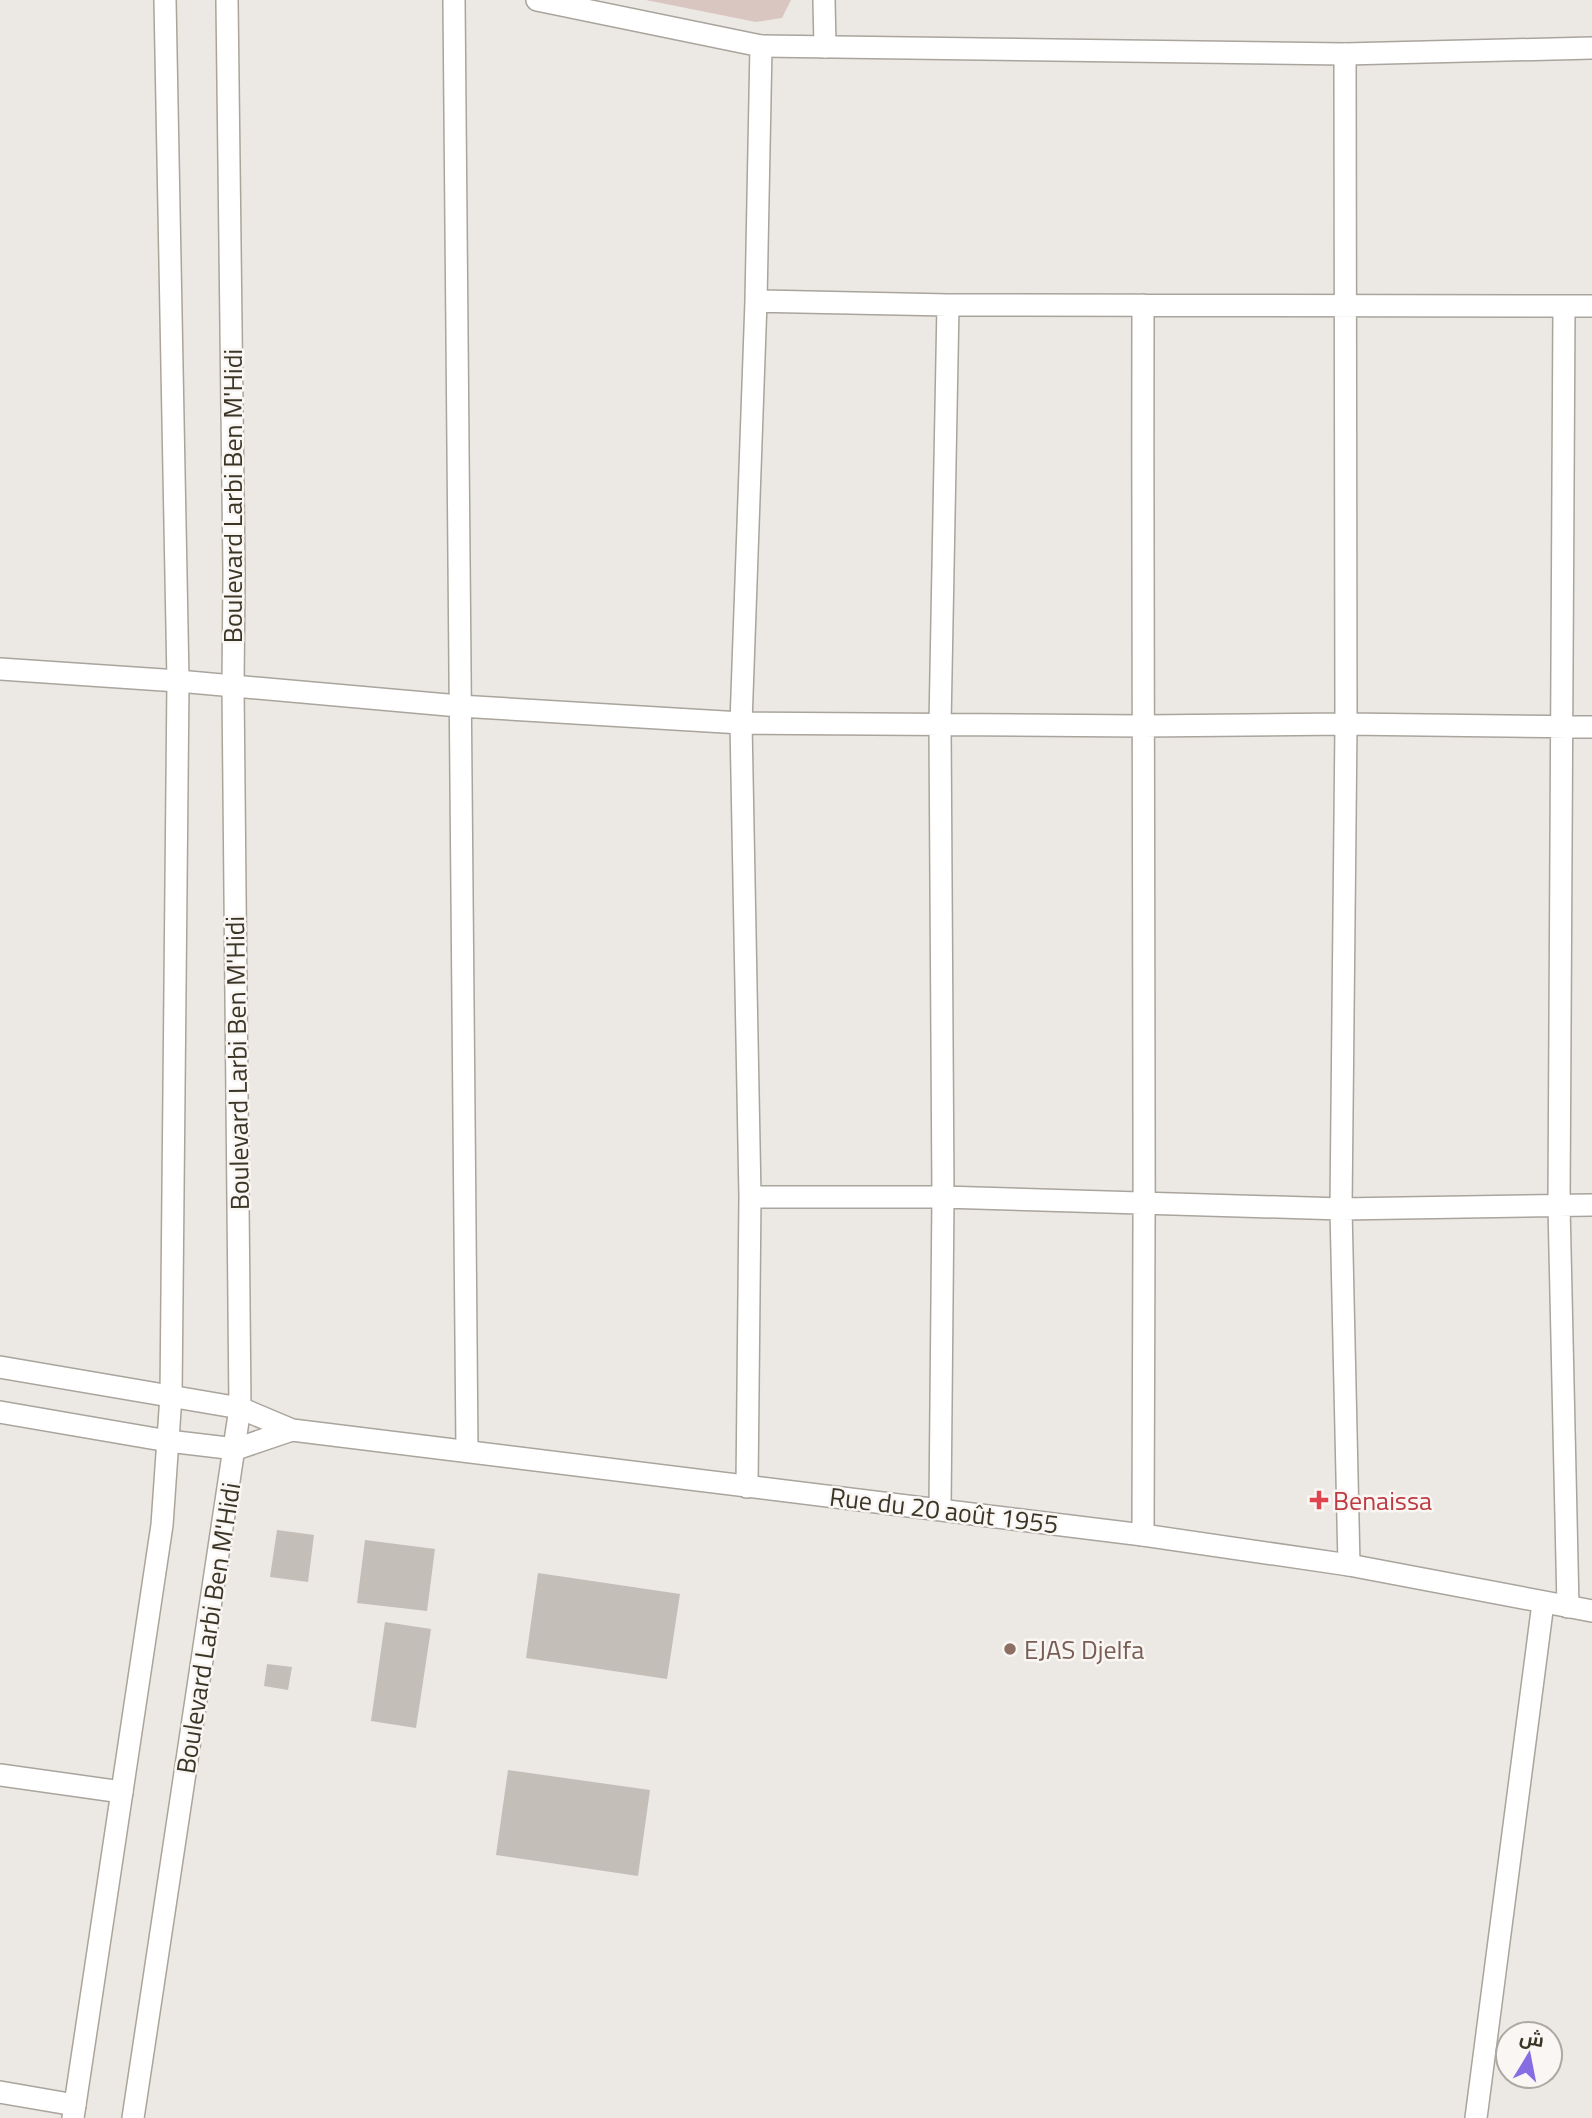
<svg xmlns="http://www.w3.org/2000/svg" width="1592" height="2118" viewBox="0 0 1592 2118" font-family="'Titillium Web',Cairo,sans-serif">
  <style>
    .green { fill: #dac6c0 }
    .building { fill: #c3beb7 }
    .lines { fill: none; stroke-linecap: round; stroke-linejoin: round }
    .minor-casing { stroke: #a9a49c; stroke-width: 24 }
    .tertiary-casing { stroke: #a9a49c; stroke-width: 24 }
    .secondary-casing { stroke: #aba499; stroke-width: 24 }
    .minor { stroke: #fff; stroke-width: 21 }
    .tertiary { stroke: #fff; stroke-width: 21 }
    .secondary { stroke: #fff; stroke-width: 21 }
    .health-dot { fill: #e0444e; stroke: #f9f6f4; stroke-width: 2.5 }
    .education-dot { fill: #8d6e63; stroke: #f9f6f4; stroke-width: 2.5 }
    .labels { text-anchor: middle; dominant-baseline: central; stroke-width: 5; stroke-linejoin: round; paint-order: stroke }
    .street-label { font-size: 26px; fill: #3b3526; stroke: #f9f6f4 }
    .health-label { font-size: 26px; fill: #be3a42; stroke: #f9f6f4; text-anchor: start }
    .education-label { font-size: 26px; fill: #785e54; stroke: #f9f6f4; text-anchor: start }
  </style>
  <rect width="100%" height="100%" fill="#ece8e4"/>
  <path class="green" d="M646 0H791L782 18 756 22Z"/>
  <path class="building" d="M277 1530 314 1535 308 1582 270 1577Z
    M365 1540 435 1549 427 1611 357 1603Z
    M538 1573 680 1594 667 1679 526 1658Z
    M385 1622 431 1629 416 1728 371 1721Z
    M267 1664 292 1667 288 1690 264 1686Z
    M508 1770 650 1790 638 1876 496 1855Z"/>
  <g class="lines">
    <defs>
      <path id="minor" d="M454 0 467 1451
        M824 0 825 47
        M1345 54 1346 724 1341 1209 1349 1565
        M756 301 948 305 1592 306
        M1143 305C1142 715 1146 1125 1143 1535
        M1564 306 1559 1205 1568 1607
        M0 669 178 681 459 706 741 723 1142 726 1346 724 1592 727
        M750 1197H943L1341 1209 1592 1205
        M747 1487 750 1197 741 723 756 301 761 46
        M940 1508 943 1197 940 725 948 305
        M0 1775 122 1792
        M0 2092 75 2105
        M1476 2118 1543 1603"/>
      <path id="tertiary" d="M537 0 761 46 1345 54 1592 48
        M0 1367 240 1408 292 1430 1143 1535 1349 1565 1592 1611
        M0 1412 168 1441 236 1449 292 1430"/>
      <path id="secondary" d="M73 2118 162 1525 171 1396 178 681 165 0
        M133 2118 240 1408 233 687 234 573 227 0"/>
    </defs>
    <use href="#minor" class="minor-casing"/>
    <use href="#tertiary" class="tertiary-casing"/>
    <use href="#secondary" class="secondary-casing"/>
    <use href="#minor" class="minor"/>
    <use href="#tertiary" class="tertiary"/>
    <use href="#secondary" class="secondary"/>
  </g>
  <path class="health-dot" d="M1315.5 1489.5h7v7h7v7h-7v7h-7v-7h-7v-7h7z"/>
  <circle class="education-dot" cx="1010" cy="1649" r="7"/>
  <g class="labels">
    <g class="street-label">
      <text transform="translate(232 496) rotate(-90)">Boulevard Larbi Ben M'Hidi</text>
      <text transform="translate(237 1063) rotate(-91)">Boulevard Larbi Ben M'Hidi</text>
      <text transform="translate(944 1510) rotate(7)">Rue du 20 août 1955</text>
      <text transform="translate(208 1628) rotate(-81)">Boulevard Larbi Ben M'Hidi</text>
    </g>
    <g class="health-label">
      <text x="1333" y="1500">Benaissa</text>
    </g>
    <g class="education-label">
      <text x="1024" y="1649">EJAS Djelfa</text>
    </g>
  </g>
  <g transform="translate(1529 2055) rotate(10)"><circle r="33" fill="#f9f6f4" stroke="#ada9a2" stroke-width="2"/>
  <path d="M0-5L12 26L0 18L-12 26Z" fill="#866de1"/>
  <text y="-10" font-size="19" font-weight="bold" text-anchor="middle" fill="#3b3526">ش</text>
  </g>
</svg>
